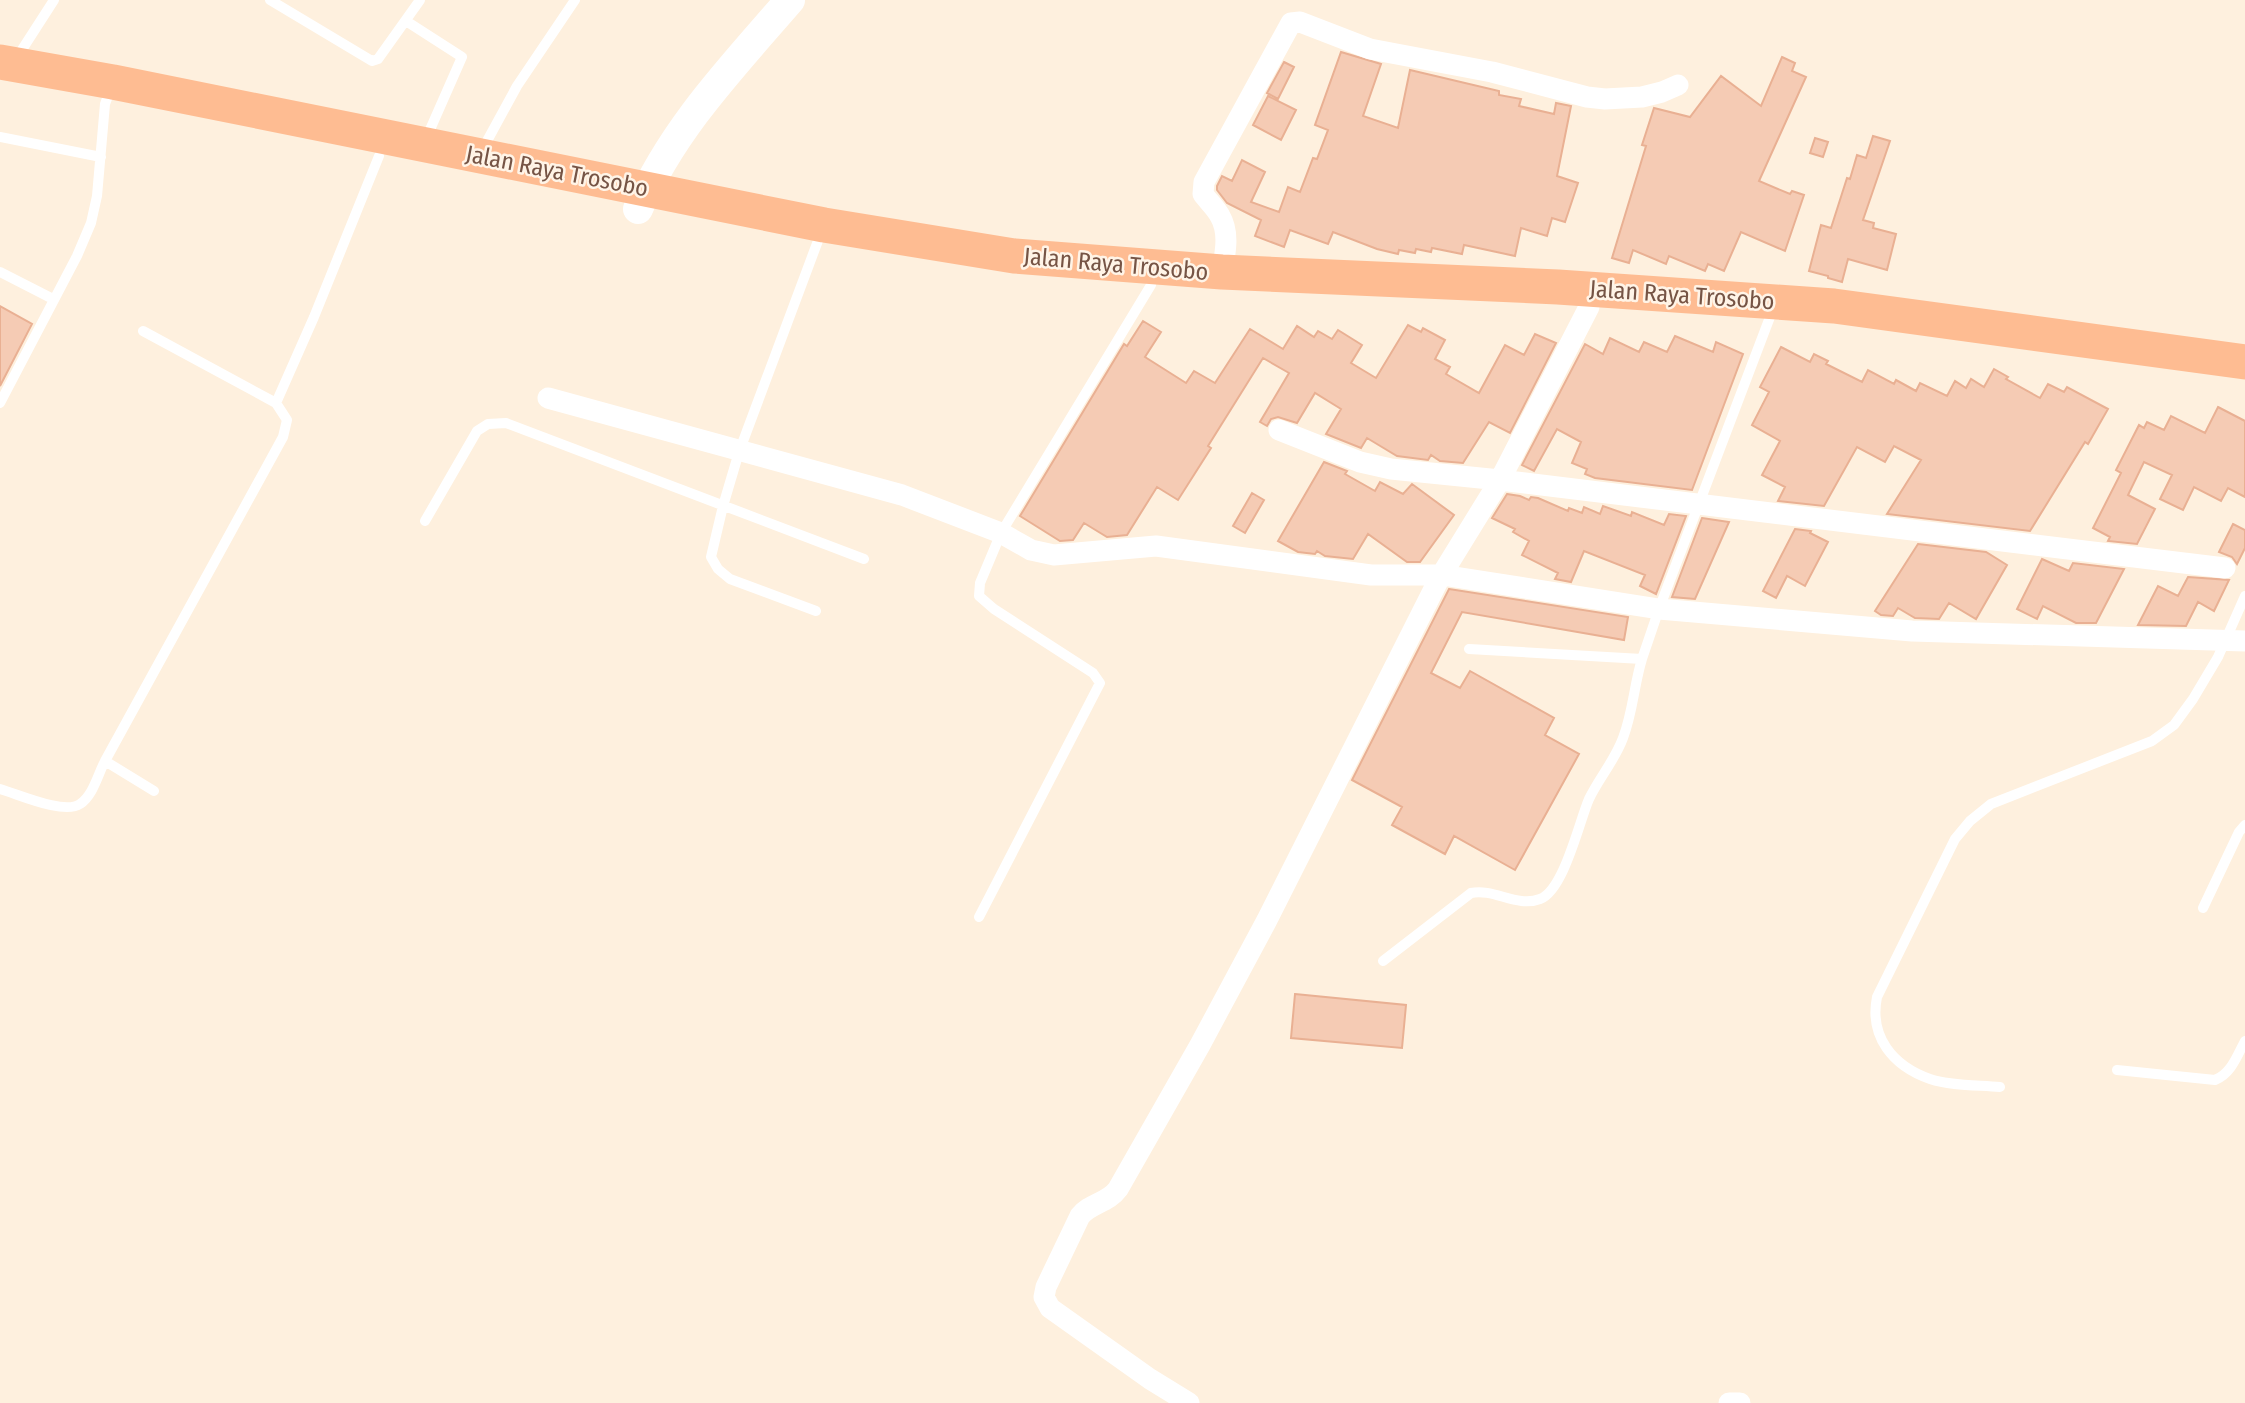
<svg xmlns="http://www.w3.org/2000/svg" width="2245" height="1403" viewBox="0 0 2245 1403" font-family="'Fira Sans Condensed',sans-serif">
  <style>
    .building { fill: #f5cbb4; stroke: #e9b093; stroke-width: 2 }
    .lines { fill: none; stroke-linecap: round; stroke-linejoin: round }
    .service { stroke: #fff; stroke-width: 10 }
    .minor { stroke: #fff; stroke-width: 21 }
    .secondary { stroke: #fff; stroke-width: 30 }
    .trunk { stroke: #febc92; stroke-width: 35 }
    .labels { text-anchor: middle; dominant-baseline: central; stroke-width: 5; stroke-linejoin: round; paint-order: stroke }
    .street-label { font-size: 24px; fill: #765445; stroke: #fff4e7 }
  </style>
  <rect width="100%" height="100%" fill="#fef0de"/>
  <path class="building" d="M1341 52 1381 64 1363 116 1398 128 1410 70 1499 91V95L1521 99 1519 106 1554 114 1556 103 1571 106 1557 176 1578 183 1565 222 1552 218 1547 236 1521 228 1515 256 1464 245 1462 254 1432 248 1431 252 1416 249 1415 253 1399 250 1398 254 1377 249 1333 232 1328 244 1290 230 1284 247 1255 236 1261 220 1227 203 1217 190V186L1222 176 1232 181 1242 160 1265 172 1251 202 1279 212 1288 187 1300 192 1313 158 1317 159 1328 130 1315 125Z
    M1782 57 1795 63 1792 71 1806 77 1759 181 1790 194 1792 191 1804 195 1785 251 1741 232 1724 271 1708 264 1705 271 1669 256 1666 264 1633 250 1629 263 1612 258 1646 146 1642 145 1654 108 1690 117 1721 76 1761 106Z
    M1284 62 1294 67 1278 99 1267 93Z
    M1268 96 1296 110 1281 140 1253 125Z
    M1873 136 1890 141 1863 220 1874 223 1873 228 1896 234 1887 270 1848 259 1842 282 1828 278V276L1809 271 1821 225 1831 228 1847 178 1850 179 1857 155 1866 158Z
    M1815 138 1828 142 1823 157 1810 153Z
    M0 306 32 324 0 386Z
    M1143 321 1161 332 1145 357 1186 383 1194 371 1215 383 1250 329 1283 349 1297 326 1314 337 1318 331 1332 339 1338 330 1362 345 1351 363 1376 378 1408 325 1421 332 1423 328 1445 340 1435 359 1450 367 1446 374 1479 393 1505 345 1524 355 1535 334 1556 343 1510 433 1489 422 1463 463 1440 461 1431 455 1428 460 1397 456 1367 438 1361 448 1326 434 1341 409 1315 393 1297 423 1278 417 1271 419 1267 426 1260 422 1289 373 1263 358 1208 446 1211 448 1178 500 1157 487 1127 535 1107 537 1084 523 1073 540 1060 541 1020 516 1124 344 1127 346Z
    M1675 336 1713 352 1716 342 1743 354 1692 490 1595 478 1585 474 1587 469 1572 463 1581 442 1557 429 1534 471 1522 465 1585 344 1603 354 1610 338 1639 352 1644 342 1667 352Z
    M1781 347 1810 362 1814 354 1828 361 1826 364 1862 382 1868 370 1894 384 1896 380 1916 391 1920 383 1947 396 1955 381 1966 388 1971 379 1984 387 1994 369 2008 377 2006 379 2040 398 2048 384 2064 392 2067 387 2108 409 2088 444 2085 442 2030 531 1887 514 1921 460 1894 446 1885 462 1857 447 1824 506 1778 501 1785 487 1762 475 1780 441 1752 425 1769 392 1760 387Z
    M2218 407 2245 421V497L2228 488 2221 501 2194 487 2183 510 2160 499 2172 475 2144 462 2128 495 2155 509 2137 544 2108 541 2110 537 2093 528 2121 473 2116 470 2139 425 2144 428 2147 422 2164 430 2171 416 2205 433Z
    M1324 462 1347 471 1345 474 1375 491 1380 482 1403 494 1412 484 1454 515 1420 562H1407L1368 534 1353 559 1325 556 1317 551 1315 554 1298 552 1278 541Z
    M1252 493 1264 500 1245 533 1233 526Z
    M1507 494 1520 496 1529 500 1531 497 1538 498 1568 511 1569 508 1582 513 1584 507 1600 514 1603 506 1631 516 1632 512 1664 525 1669 514 1686 516 1656 594 1640 586 1645 575 1584 551 1571 582 1555 579 1558 573 1522 555 1529 541 1513 532 1515 529 1492 518Z
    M1702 518 1729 522 1695 599 1672 597Z
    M2233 524 2245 530V548L2237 564 2232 557 2219 552Z
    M1795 529 1811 531 1810 533 1828 542 1805 586 1787 576 1776 598 1763 591Z
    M1918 544 1986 552 2007 565 1976 619 1949 603 1939 619 1915 618 1898 608 1893 616 1881 615 1875 611Z
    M2042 559 2069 571 2073 563 2124 569 2096 623H2076L2043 606 2037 619 2017 609Z
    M2188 577 2229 580 2214 611 2198 602 2186 626 2138 625 2158 586 2178 596Z
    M1449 589 1628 617 1624 640 1462 612 1431 673 1460 688 1470 671 1554 718 1545 735 1579 754 1515 870 1454 836 1445 854 1392 825 1402 807 1352 780Z
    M1295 994 1406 1005 1402 1048 1291 1038Z"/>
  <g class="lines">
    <path class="service" d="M270 0 372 61 378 59 420 0
      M406 21 462 57 425 141
      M16 59 54 0
      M0 137 101 157
      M481 152 517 86 575 0
      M0 272 53 299
      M143 331 276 403 314 317 379 156
      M0 403 77 256 91 223 97 196 105 104 112 85
      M425 521 477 431 488 424 506 423 864 559
      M816 611 730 579 718 569 711 557 723 506 739 452 822 230
      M1469 649 1642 659 1659 609 1770 317
      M0 789C18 794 64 815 80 804 93 796 98 774 105 761
      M154 791 105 761 283 437 287 420 276 403
      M2203 908 2239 832 2245 825
      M979 917 1100 683 1093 673 994 609 979 596 980 583 1001 533 1151 285
      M1383 961 1471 893C1494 888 1517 908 1540 899 1564 890 1579 822 1589 799 1599 778 1615 760 1623 738 1633 712 1634 685 1642 659
      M2117 1070 2215 1080C2231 1074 2237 1056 2245 1041
      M2000 1087C1978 1085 1951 1086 1930 1079 1893 1066 1869 1037 1877 997L1955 839 1970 821 1991 804 2152 741 2174 725 2193 699 2218 657 2245 596"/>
    <path class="minor" d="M1222 272C1225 254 1230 233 1220 216 1216 208 1208 201 1203 194L1204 182 1291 23 1300 22 1370 49 1492 72 1587 97 1605 99 1642 97 1662 92 1678 85
      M548 398 902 495 1001 533 1031 550 1054 555 1156 546 1371 575H1442L1659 609 1912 631 2245 641
      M1279 430 1360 462 1391 469 1500 480 2225 568
      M1189 1403 1150 1379 1050 1308 1044 1297 1046 1287 1080 1216C1090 1203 1108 1203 1118 1189L1200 1045 1267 920 1439 579 1500 480 1589 307
      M1729 1403H1740"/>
    <path class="secondary" d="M638 209C672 129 734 65 790 0"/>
    <path class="trunk" d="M0 62 113 82 824 225 1014 256 1222 272 1558 287 1834 306 2245 362"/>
  </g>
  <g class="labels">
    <g class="street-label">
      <text transform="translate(557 171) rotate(11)">Jalan Raya Trosobo</text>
      <text transform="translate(1116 264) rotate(5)">Jalan Raya Trosobo</text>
      <text transform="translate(1682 295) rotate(4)">Jalan Raya Trosobo</text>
    </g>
  </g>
</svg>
